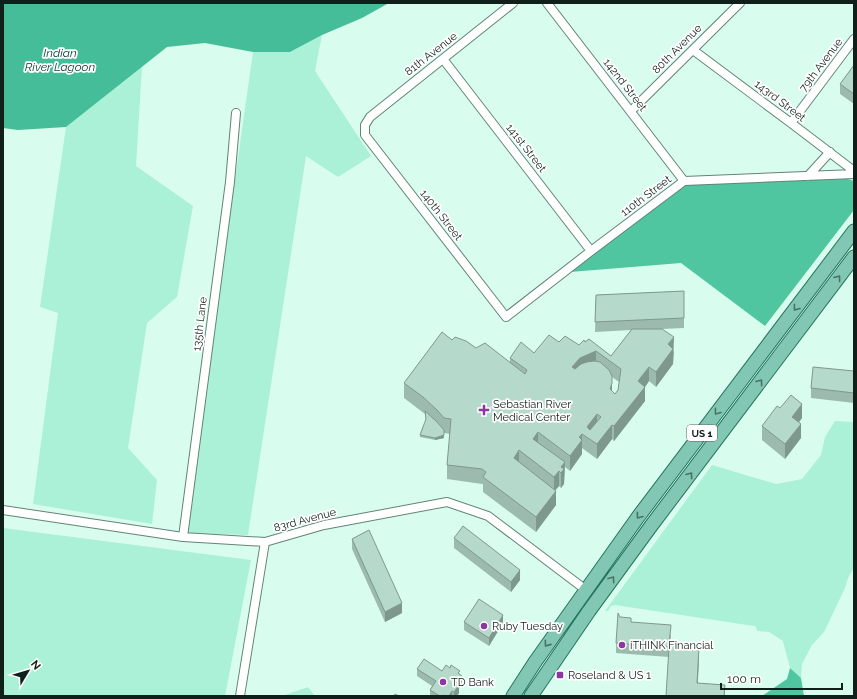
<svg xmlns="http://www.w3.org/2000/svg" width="857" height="699" viewBox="0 0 857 699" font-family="Raleway,sans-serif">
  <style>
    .green { fill: #aaf1d7 }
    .forest { fill: #4fc5a0 }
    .water { fill: #46bd99 }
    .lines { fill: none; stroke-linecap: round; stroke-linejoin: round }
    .street-casing { stroke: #638477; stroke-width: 10 }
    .primary-casing { stroke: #24745c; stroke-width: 15 }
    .street { stroke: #fff; stroke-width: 8 }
    .primary { stroke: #82c7b3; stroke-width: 13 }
    .wall { fill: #9cbbae; fill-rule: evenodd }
    .shaded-wall { fill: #7f988d }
    .building { fill: #b5d9ca; stroke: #7f988d; fill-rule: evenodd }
    .oneway { stroke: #4a7366 }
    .poi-dot { fill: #8d35a2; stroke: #fff; stroke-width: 1.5 }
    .labels { text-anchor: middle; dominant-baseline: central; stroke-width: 3.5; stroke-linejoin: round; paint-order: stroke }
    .shield { fill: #fff; stroke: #58625f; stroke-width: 1 }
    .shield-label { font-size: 10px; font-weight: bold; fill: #111f1a }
    .street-label { font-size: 11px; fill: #111f1a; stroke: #fff }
    .poi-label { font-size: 11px; fill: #111f1a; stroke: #fff; text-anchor: start }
    .water-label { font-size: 12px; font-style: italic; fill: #0c4031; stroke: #fff }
  </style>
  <rect width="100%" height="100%" fill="#d8fdee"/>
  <path class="green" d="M322 35 315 71 371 156 338 177 306 156 248 535 185 533 253 52H290Z
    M142 66 136 166 193 206 177 297 147 323 128 448 157 480 152 524 33 504 58 313 40 307 66 127Z
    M835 421 852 422 854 423V568L848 578 845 588 824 632 812 645 802 664 801 678 790 668 783 641 769 632 757 631 756 627 754 626 615 605 611 606 608 611H605L712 465 776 484 802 479 821 455 825 437Z
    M3 528 251 560 225 696H3Z
    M308 687 315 696H282Z"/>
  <path class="forest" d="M848 179 854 181V210L765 326 681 263 570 272 681 182 751 180Z
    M790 668 801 678 804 696H762L787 679Z"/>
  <path class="water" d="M3 3H389L362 18 322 35 290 52H253L205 43 167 47 66 127 18 130 3 128Z"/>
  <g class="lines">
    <defs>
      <path id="street" d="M513 3 370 117 365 125V135L506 317 591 251 684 181 854 174
        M547 3 684 181
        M693 50 791 123 854 171
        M443 59 591 251
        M631 111 740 3
        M791 123 854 39
        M808 176 830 152
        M3 510 183 537 265 542 324 525 447 502 488 516 586 590
        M183 537 230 182 236 113
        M240 696 265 542"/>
      <path id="primary" d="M513 696 535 662 638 517 854 231
        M531 696 589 611 651 526 854 257"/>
    </defs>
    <use href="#street" class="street-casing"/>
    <use href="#primary" class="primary-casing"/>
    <use href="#street" class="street"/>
    <use href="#primary" class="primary"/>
  </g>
  <path class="wall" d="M854 65V104L840 94V84Z
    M684 291V328L662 329 674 352 673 364 656 387 649 381 645 387V401L614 441 612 439 597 459 582 448V454L570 471 565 467 564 484 561 488 559 486 556 490V505L536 532 483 492V484H482L447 479V465L450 434 444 433V438L435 440 420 437V435L426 420 425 414 404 398V383L452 340 476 348 510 362V358L534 353 559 342 579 345 585 342 611 356 631 330 595 332 596 295ZM612 377 619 382 618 390 615 394 612 391Z
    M854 371V403L811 398V388Z
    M780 408 802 418 799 422 801 438 785 459 762 440V426Z
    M454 538 520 580 511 592 454 548Z
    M352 539 402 613 385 622 352 549Z
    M620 617 631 622 671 635 670 645 699 657 698 683 725 685V696H666L669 657 616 653V643Z
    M464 622 503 623 489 646 464 630Z
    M417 669 442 671 460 674 462 683 459 688V693L457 696H430V690L432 686 417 676Z"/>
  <path class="shaded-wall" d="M674 337 673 364 656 387V372L668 344Z
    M596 351V365L580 373 572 367 580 358Z
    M649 367V381L645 387V401L614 441V426L638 381Z
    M612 383V397L610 389Z
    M802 404V418L792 431V417Z
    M597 414V429L589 439 587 427Z
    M801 424V438L785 459V444Z
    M612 425V439L597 459V444Z
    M538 432V446L533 439Z
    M582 434V454L570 471V456Z
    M444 435V438L435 440V438Z
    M519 450V464L514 458Z
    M565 462 564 484 561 488V467Z
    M559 471V486L554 491V477Z
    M556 491V505L536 532V517Z
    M520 570V580L511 592V582Z
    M402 603V613L385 622V612Z
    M503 615V623L489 646V638Z
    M699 647V657L697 693V683Z
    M462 676V683L459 688V693L457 696H454V692L457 684Z
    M452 691V696H449Z"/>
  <path class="building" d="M854 65V94L840 84Z
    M684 291V318L595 322 596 295Z
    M632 329H662L674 337 668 344 673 349 656 372 649 367 638 381 645 387 614 426 612 425 597 444 582 434 579 437 582 440 570 456 538 432 533 439 565 462 561 467 564 469 561 473 559 471 554 477 519 450 514 458 556 491 536 517 483 477 486 472 482 469 447 465 451 419 444 418 437 410 423 397 404 383 442 332 452 340 455 337 466 341 476 348 485 343 525 374 527 370 510 358 521 342 534 353 549 335 559 342 565 336 579 345 584 340 585 342 589 339 611 356ZM596 351 621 369 618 390 615 394 610 389 612 383V376L609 370 600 362 594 361 587 362 581 364 575 369 572 367 580 358ZM597 414 601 417 590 430 587 427Z
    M813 367 854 371V393L811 388Z
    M791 395 802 404 792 417 801 424 785 444 762 426 777 406 780 408Z
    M425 411 437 422 444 430V435L435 438 420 435 426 419Z
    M463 526 520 570 511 582 454 538Z
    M369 530 402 603 385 612 352 539Z
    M479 599 503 615 489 638 464 622Z
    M618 613 620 617 631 618V622L671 625 669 645 699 647 697 683 725 685 724 696H666L669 647 616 643Z
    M424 659 442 671 446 665 450 668 451 665 460 671 458 673 462 676 457 684 459 685 454 692 452 691 449 696H446L444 695V696H440L430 690 436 681 417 669Z
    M395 694 399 696H394Z"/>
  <defs><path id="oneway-chevron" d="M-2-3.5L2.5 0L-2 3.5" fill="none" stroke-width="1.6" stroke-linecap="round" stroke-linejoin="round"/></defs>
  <g class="oneway">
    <use href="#oneway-chevron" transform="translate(838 278) rotate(-53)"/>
    <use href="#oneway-chevron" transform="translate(796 308) rotate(127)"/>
    <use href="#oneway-chevron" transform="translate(760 382) rotate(-53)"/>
    <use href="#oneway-chevron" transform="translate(717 412) rotate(127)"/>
    <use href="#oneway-chevron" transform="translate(690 475) rotate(-53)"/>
    <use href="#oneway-chevron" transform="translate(639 516) rotate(127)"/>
    <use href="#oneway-chevron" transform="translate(612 579) rotate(-54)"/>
    <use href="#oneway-chevron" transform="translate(547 644) rotate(125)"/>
  </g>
  <g class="poi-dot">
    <path d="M482 404h4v4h4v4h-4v4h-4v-4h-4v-4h4z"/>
    <circle cx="484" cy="626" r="4"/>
    <circle cx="622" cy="645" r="4"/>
    <rect x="556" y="671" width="8" height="8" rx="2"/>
    <circle cx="443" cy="682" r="4"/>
  </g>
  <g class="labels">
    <rect class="shield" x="687" y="425" width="30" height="16" rx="3"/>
    <g class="shield-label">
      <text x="702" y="433">US 1</text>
    </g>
    <g class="street-label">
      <text transform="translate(677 49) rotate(-45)">80th Avenue</text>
      <text transform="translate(431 54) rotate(-38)">81th Avenue</text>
      <text transform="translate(821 65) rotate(-53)">79th Avenue</text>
      <text transform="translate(625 85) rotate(52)">142nd Street</text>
      <text transform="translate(780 101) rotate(37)">143rd Street</text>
      <text transform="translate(526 148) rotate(52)">141st Street</text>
      <text transform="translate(646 196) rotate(-37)">110th Street</text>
      <text transform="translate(441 215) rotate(52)">140th Street</text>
      <text transform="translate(200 324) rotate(-83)">135th Lane</text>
      <text transform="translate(305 520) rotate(-15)">83rd Avenue</text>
    </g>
    <g class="poi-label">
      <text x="493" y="404">Sebastian River<tspan x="493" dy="13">Medical Center</tspan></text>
      <text x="492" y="626">Ruby Tuesday</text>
      <text x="630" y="645">iTHINK Financial</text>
      <text x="568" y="675">Roseland &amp; US 1</text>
      <text x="451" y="682">TD Bank</text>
    </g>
    <g class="water-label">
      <text x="60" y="53">Indian<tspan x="60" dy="14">River Lagoon</tspan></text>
    </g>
  </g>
  <rect width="857" height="699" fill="none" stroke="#111f1a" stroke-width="8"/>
  <g transform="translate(28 671) rotate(52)" stroke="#ffffff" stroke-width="3" paint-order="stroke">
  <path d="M0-3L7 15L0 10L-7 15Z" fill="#111f1a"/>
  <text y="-6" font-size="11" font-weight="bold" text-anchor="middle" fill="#111f1a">N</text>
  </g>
  <path d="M721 683v6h121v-6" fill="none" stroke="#111f1a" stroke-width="2"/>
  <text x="727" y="683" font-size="12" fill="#111f1a" stroke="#ffffff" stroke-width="3" paint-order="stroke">100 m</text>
</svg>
